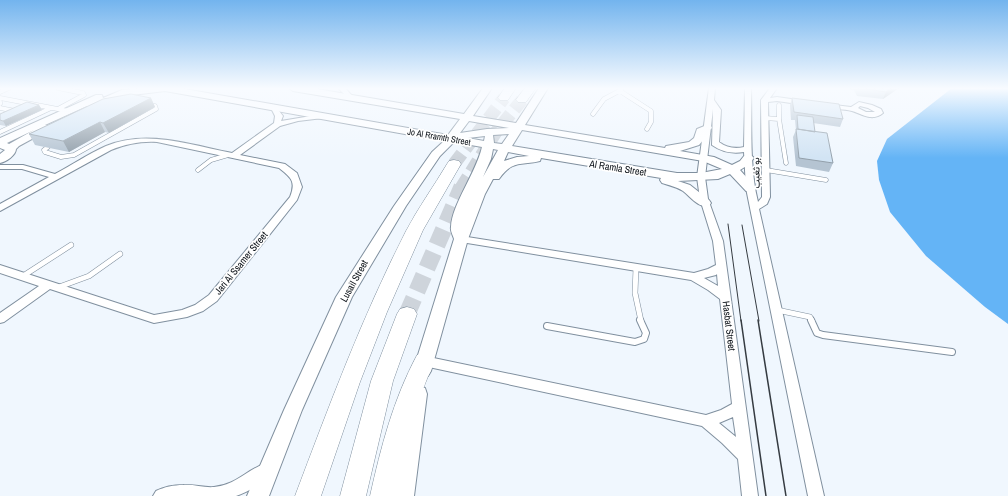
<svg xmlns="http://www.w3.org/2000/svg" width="1008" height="496" viewBox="0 0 1008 496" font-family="'Archivo Narrow',Vazirmatn,sans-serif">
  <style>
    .water { fill: #64b4f6 }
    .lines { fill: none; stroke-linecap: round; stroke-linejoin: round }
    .highway-tunnel-far1 { stroke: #ced4db; stroke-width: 13; stroke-dasharray: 13 6; stroke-linecap: butt }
    .highway-tunnel { stroke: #ced4db; stroke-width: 17; stroke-dasharray: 17 8; stroke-linecap: butt }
    .lane-far2-casing { stroke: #80909f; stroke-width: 5 }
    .lane-far1-casing { stroke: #80909f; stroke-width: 6 }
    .lane-casing { stroke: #80909f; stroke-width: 8 }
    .street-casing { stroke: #80909f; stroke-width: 2 }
    .secondary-casing { stroke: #80909f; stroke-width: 2 }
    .highway-casing { stroke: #80909f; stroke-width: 1 }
    .lane-far2 { stroke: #fff; stroke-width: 4 }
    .lane-far1 { stroke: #fff; stroke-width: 5 }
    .lane { stroke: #fff; stroke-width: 6 }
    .street { fill: #fff; fill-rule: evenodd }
    .secondary { fill: #fff; fill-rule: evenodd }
    .highway { fill: #fff; fill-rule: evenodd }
    .tram-far1 { stroke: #353b41; stroke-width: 1 }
    .tram { stroke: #353b41; stroke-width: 1.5 }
    .wall { fill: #b5c4d2 }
    .shaded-wall { fill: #93a0ab }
    .building { fill: #d2e4f4; stroke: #93a0ab }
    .labels { text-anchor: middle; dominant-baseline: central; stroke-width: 3.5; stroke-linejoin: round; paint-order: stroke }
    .far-street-label { font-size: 9px; fill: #0b1117; stroke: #fff }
    .street-label { font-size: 10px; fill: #0b1117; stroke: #fff }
  </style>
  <rect width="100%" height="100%" fill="#f0f7fe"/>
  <path class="water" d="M952 88H1008V324L985 307 926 256 890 212 879 180 877 161 887 139Z"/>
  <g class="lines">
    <path class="highway-tunnel-far1" d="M454 164 504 98
      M461 188 496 132 522 100"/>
    <path class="highway-tunnel" d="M407 314 462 187"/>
    <defs>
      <path id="lane-far2" d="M58 88 83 93 84 95 58 109
        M620 91 651 111V122L647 129
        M0 92 9 88
        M0 98 68 111
        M0 102V104
        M0 108 15 111
        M593 114 604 99 621 90
        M764 118 779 119V105
        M779 119 786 163
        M0 132 51 108
        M48 147 44 150 45 152 61 157 74 155 156 109 155 106 149 105
        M198 170 211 160 228 155
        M766 170 826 180"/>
      <path id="lane-far1" d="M636 268 635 293 641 321
        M23 276 71 245
        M59 287 89 276 120 254
        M777 310 810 317 812 321"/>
      <path id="lane" d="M811 320 817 333 823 335 952 352
        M547 326 635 342 644 339 646 333 640 320"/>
      <path id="street" d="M338 88H345L354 98 349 99Z
        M709 88H715L714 100 721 110 719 142C727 148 735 149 744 147L745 88H751C752 126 749 165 758 202L762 197 761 100 770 88H777L770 98 777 97 805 101 808 103 805 105 777 101 768 102 770 197 767 204 759 209 824 496H808L746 188 744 152C732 154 722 152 712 145L713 109 705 177 708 199 723 241 758 496H742L738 459 722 443 702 426 424 366 420 365 418 361 420 357 424 356 706 415 721 410 732 404 720 299 708 290 691 280 461 242 456 239 461 236 694 273 708 269 716 265 713 241 700 199 697 177ZM717 274 718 286 704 278 716 275ZM733 417 736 437 719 423Z
        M859 102 872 105 881 109 883 113C872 122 862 114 852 111 844 109 834 109 826 108L823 106 826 104 851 107ZM860 106 868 108 875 112H866L858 108Z
        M274 106 276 107 283 116 281 121 323 114 327 116 323 118 298 121 280 126 240 155 285 164 297 173 302 187 297 200 217 301 203 311 187 317 154 323 50 289 4 322 0 323V313L39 286 0 273V265L154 315 182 310 195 305 209 295 290 197C296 182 292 178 279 168L157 142C141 141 126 144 111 150L0 211V204L49 177 22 169H0V165H23L55 174C72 165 88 154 106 146 147 129 190 145 232 153L274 123 275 116 271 108Z
        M264 464 269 466 271 471C266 482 248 492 236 496H153L156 491C164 487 174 485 183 485 193 484 204 488 214 487 236 485 245 471 264 464Z"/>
      <path id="secondary" d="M142 88H179L448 135 460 119 293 91 289 88H311L464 114 483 88H492L473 116 516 123 539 88H548L525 125 665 148 666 146 689 142 694 138 697 129 707 125 711 126 712 128 706 133 704 139 699 145 680 151 714 157 732 165 740 161 744 156H752L754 158 748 165 740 170 756 188 754 191H746L730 174 718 179 678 181 690 185 709 200 711 203 709 206C698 208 691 197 683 191 677 187 668 185 662 183L660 180 661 178 541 158 540 161C521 166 513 159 499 179H493L485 194 468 239 431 371 428 376 422 378 416 376 413 371 454 239C453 235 450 231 451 227 452 204 476 173 482 147L454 142 440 156 406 206 352 297 302 410 269 496H247L284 410 336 297 394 206 432 152 444 141 165 91 124 96 92 109 87 106 45 125 51 126 52 128 19 146 16 149C16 155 6 162 0 163V154L5 150 0 148V138L96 95H102L103 98 122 90ZM469 121 509 128 487 129 460 133ZM34 130 9 144 7 143ZM522 130 703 161 722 169 701 173H677L512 146ZM509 134 502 144 494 143 493 135ZM485 136 484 141 468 138ZM493 149 498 150 483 177 491 159ZM508 152 529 156 517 157 504 161Z
        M418 386 425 388 427 394 414 496H392L409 394 411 388Z"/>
      <path id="highway" d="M505 88H516L508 100H500L498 98Z
        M525 88H536L526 102H518L516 100Z
        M454 160 459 161 461 164 423 230 387 312 360 382 321 496H295C329 406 362 317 406 231 418 208 434 186 447 164L449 161Z
        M407 307 414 309 417 314 393 381 366 496H340L371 381 397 314 400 309Z
        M424 353 431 355 435 361C414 404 405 449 396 496H370C381 447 393 400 417 355Z"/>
    </defs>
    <use href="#lane-far2" class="lane-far2-casing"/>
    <use href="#lane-far1" class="lane-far1-casing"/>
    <use href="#lane" class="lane-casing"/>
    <use href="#street" class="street-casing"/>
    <use href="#secondary" class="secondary-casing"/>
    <use href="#highway" class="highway-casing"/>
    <use href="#lane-far2" class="lane-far2"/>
    <use href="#lane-far1" class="lane-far1"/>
    <use href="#lane" class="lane"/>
    <use href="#street" class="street"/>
    <use href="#secondary" class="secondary"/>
    <use href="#highway" class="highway"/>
    <path class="tram-far1" d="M728 224 741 321
      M742 225 759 321"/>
    <path class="tram" d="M741 320 766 496
      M758 320 786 496"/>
  </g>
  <path class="wall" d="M841 88H899L883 99 857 96 854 90Z
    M151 98 155 107 109 133 105 132 69 152 35 145 29 134Z
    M792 98 843 119 840 127 813 123 815 132 833 163 829 172 796 166 793 137 796 130 795 120H791L790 105Z
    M39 105 42 110 6 126 0 125V114Z"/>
  <path class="shaded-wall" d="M891 88H899L883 99 886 92Z
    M151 98 155 107 109 133 103 123Z
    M39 105 42 110 6 126 3 121Z
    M100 122 105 132 69 152 63 141Z"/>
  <path class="building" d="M860 88H891L886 92Z
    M131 94 151 98 103 123 100 122 63 141 29 134 103 99Z
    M792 98 839 104 843 119 794 112Z
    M27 102 39 105 3 121 0 120V114Z
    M797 115 813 117 815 132 798 129Z
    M796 129 827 133 833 163 799 158Z"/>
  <linearGradient id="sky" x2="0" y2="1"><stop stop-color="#73b4ee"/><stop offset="0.56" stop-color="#f8fbff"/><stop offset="1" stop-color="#f8fbff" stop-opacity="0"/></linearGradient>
  <rect width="1008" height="158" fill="url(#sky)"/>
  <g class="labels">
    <g class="far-street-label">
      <text transform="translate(439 137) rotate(10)">Jo Al Rramth Street</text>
    </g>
    <g class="street-label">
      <text transform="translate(618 168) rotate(9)">Al Ramla Street</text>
      <text transform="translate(756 173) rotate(-91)">بو ثغيب</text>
      <text transform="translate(241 263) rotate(-51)">Jari Al Ssamer Street</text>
      <text transform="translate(354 281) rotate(-61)">Lusail Street</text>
      <text transform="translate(729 326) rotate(83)">Hasbat Street</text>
    </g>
  </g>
</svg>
